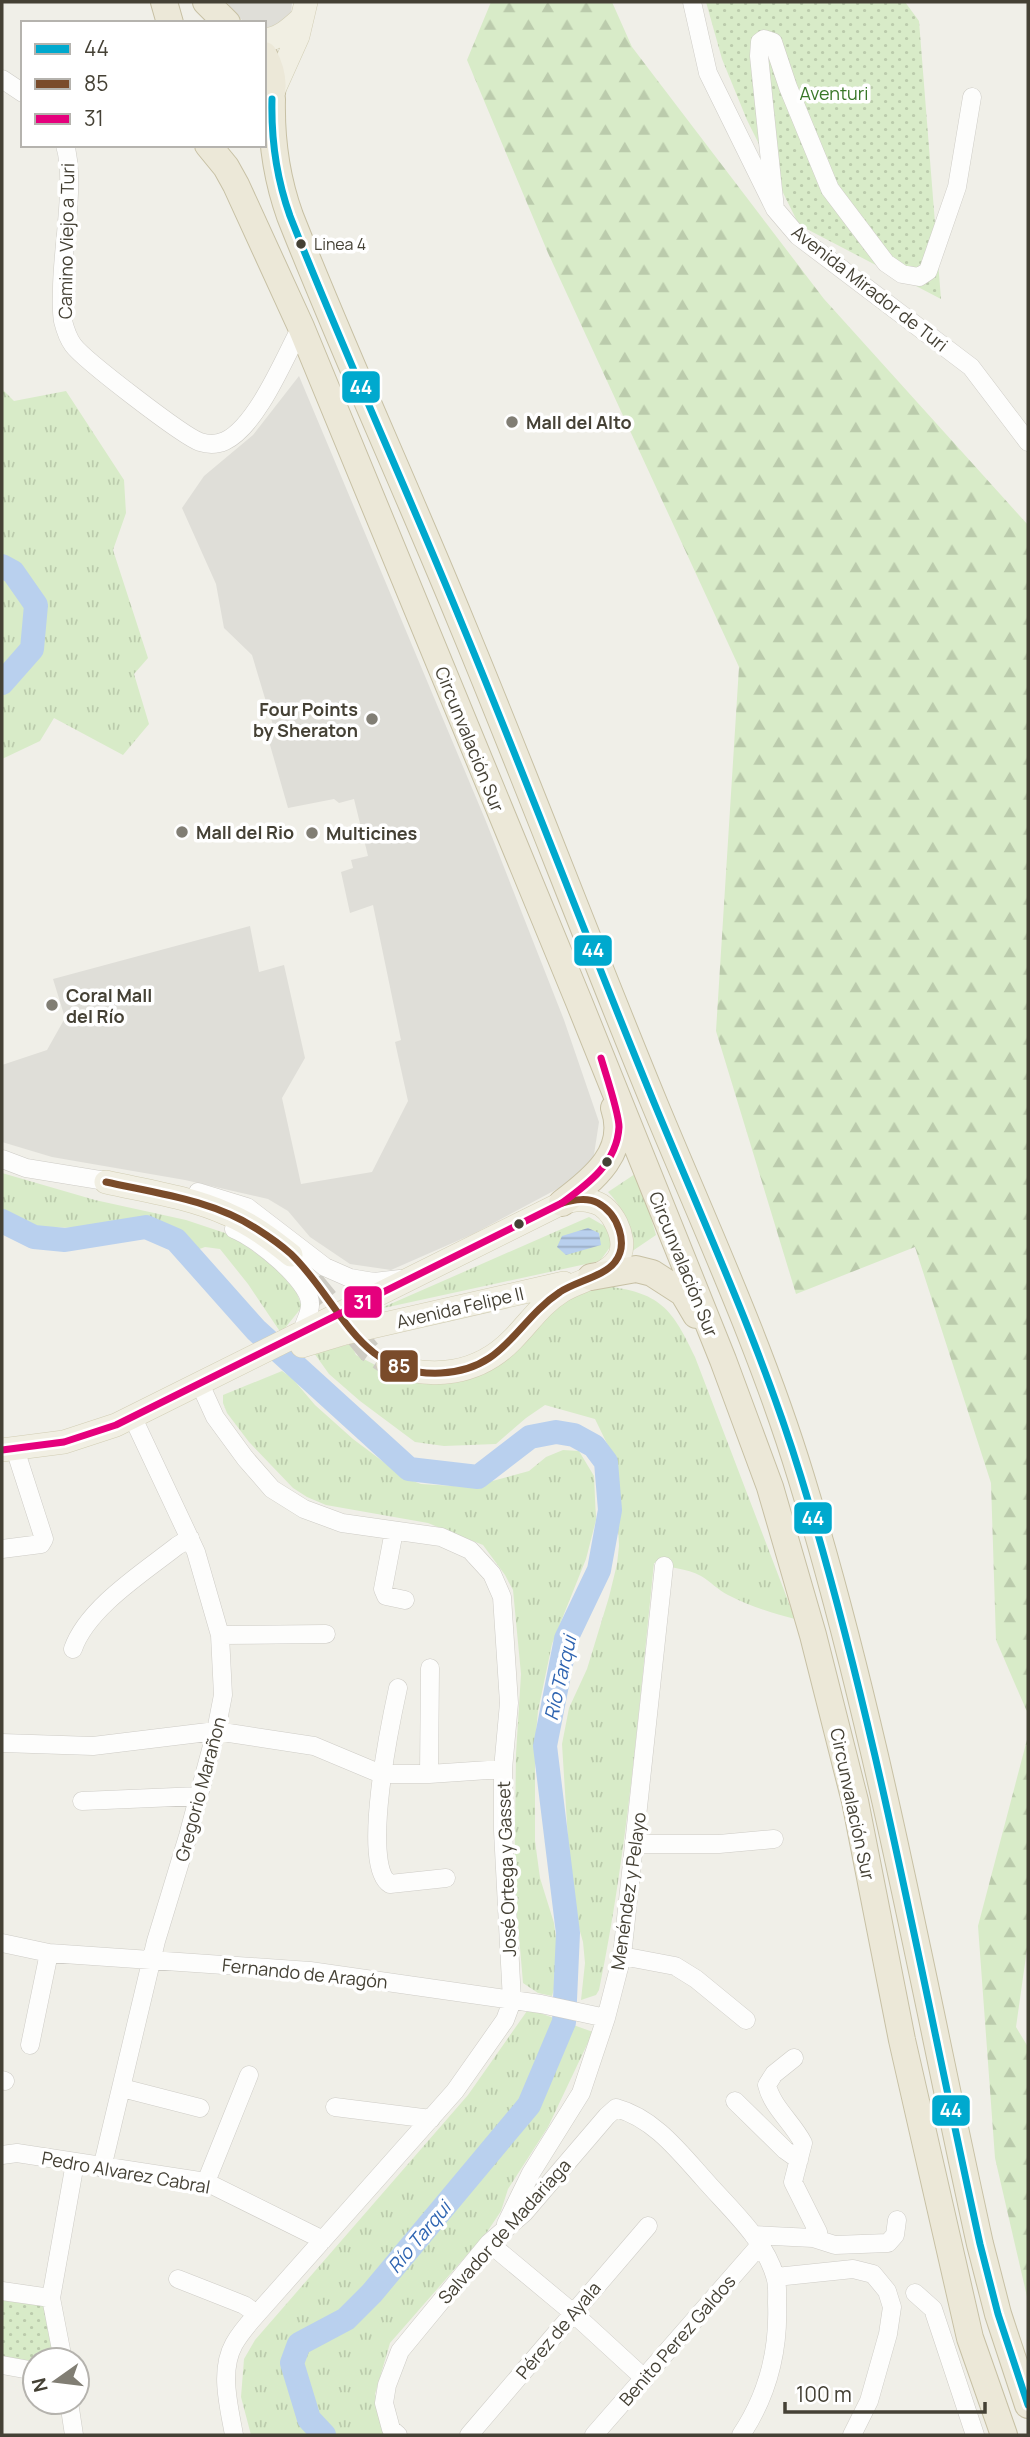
<svg xmlns="http://www.w3.org/2000/svg" width="1030" height="2437" viewBox="0 0 1030 2437" font-family="Manrope,sans-serif">
  <style>
    .grass { fill: url(#grass-tufts) }
    .forest { fill: url(#forest-firs) }
    .park { fill: url(#park-dots) }
    .parking { fill: #dfded8 }
    .water { fill: url(#water-rules) }
    .lines { fill: none; stroke-linecap: round; stroke-linejoin: round }
    .river { stroke: #b9d0ee; stroke-width: 24 }
    .major-tunnel { stroke: #ceccc4; stroke-width: 23; stroke-dasharray: 23 11; stroke-linecap: butt }
    .minor-casing { stroke: #ceccc6; stroke-width: 19 }
    .major-casing { stroke: #d2ceb5; stroke-width: 24 }
    .highway-casing { stroke: #c7c0a4; stroke-width: 28 }
    .minor { stroke: #fdfdfc; stroke-width: 18 }
    .major { stroke: #f1efe3; stroke-width: 23 }
    .highway { stroke: #ece8d8; stroke-width: 26 }
    .bus-1-casing { stroke: #fff; stroke-width: 12 }
    .bus-2-casing { stroke: #fff; stroke-width: 12 }
    .bus-3-casing { stroke: #fff; stroke-width: 12 }
    .bus-1 { stroke: #00a9ce; stroke-width: 7 }
    .bus-2 { stroke: #7a4b2a; stroke-width: 7 }
    .bus-3 { stroke: #e5007d; stroke-width: 7 }
    .bus-dot { fill: #454135; stroke: #fff; stroke-width: 2.5 }
    .poi-dot { fill: #817e74; stroke: #fff; stroke-width: 2.5 }
    .labels { text-anchor: middle; dominant-baseline: central; stroke-width: 7; stroke-linejoin: round; paint-order: stroke }
    .bus-label { font-size: 16px; fill: #454135; stroke: #fff; text-anchor: start }
    .park-label { font-size: 18px; fill: #397728; stroke: #fff }
    .street-label { font-size: 18px; fill: #454135; stroke: #fff }
    .poi-label { font-size: 18px; font-weight: bold; fill: #454135; stroke: #fff; text-anchor: start }
    .water-label { font-size: 19px; font-style: italic; fill: #2e64b1; stroke: #fff }
    .line-badge { stroke: #fff; stroke-width: 2.5 }
    .badge-label { font-size: 19px; text-anchor: middle; font-weight: bold; fill: #fff }
  </style>
  <defs>
    <pattern id="grass-tufts" width="24" height="20" patternUnits="userSpaceOnUse" patternTransform="scale(1.75)"><rect width="24" height="20" fill="#d8ebc8"/><path d="M3 7l-1-3M5 7V3M7 7l1-3M15 17l-1-3M17 17v-4M19 17l1-3" fill="none" stroke="#bbcbac"/></pattern>
    <pattern id="forest-firs" width="22" height="20" patternUnits="userSpaceOnUse" patternTransform="scale(1.75)"><rect width="22" height="20" fill="#d8ebc8"/><path d="M5 1l3.5 6h-7zM16 11l3.5 6h-7z" fill="#bbcbac"/></pattern>
    <pattern id="park-dots" width="8" height="8" patternUnits="userSpaceOnUse" patternTransform="scale(1.75)"><rect width="8" height="8" fill="#d8ebc8"/><path d="M2 2h.1M6 6h.1" fill="none" stroke="#bbcbac" stroke-width="1.8" stroke-linecap="round"/></pattern>
    <pattern id="water-rules" width="6" height="5" patternUnits="userSpaceOnUse" patternTransform="scale(1.75)"><rect width="6" height="5" fill="#b9d0ee"/><path d="M0 2.5h6" fill="none" stroke="#98aac2"/></pattern>
  </defs>
  <rect width="100%" height="100%" fill="#f0efe8"/>
  <path class="grass" d="M2 389 14 401 66 391 124 480 126 513 113 550 148 658 134 674 149 724 123 755 54 718 40 741 2 759Z
    M638 1172 656 1235 628 1254C627 1226 628 1213 608 1192Z
    M2 1173 95 1200 186 1220 231 1235 275 1267 296 1291 302 1307 281 1333 248 1284 220 1249 205 1247 180 1256 129 1223 80 1228 39 1227 2 1209Z
    M589 1217 608 1228 613 1243 600 1261 379 1309Z
    M598 1285C657 1292 670 1303 695 1357L795 1619C772 1613 749 1606 728 1595 718 1590 711 1582 701 1576 686 1568 670 1568 654 1563 639 1706 628 1849 599 1990L596 1995 581 2000 585 1963 583 1942 572 1903 562 1744 569 1708 587 1669 609 1597 617 1564 619 1546 615 1460 595 1419 545 1405 526 1418 496 1444 444 1446 415 1442 360 1401 329 1374 314 1353 351 1344 356 1355 381 1368 439 1381 549 1306Z
    M282 1371 292 1378 315 1405 353 1439 405 1478 421 1484 470 1487 529 1471 546 1457 563 1450 579 1451 594 1476 596 1520 586 1559 552 1644 538 1711 535 1744V1841L540 1878 554 1923 558 1955V1975L552 1996 538 1993 523 1983 518 1924 514 1903 516 1754 521 1674 513 1590 505 1575 483 1545 450 1532 428 1523 326 1505 307 1497 293 1488 249 1442 227 1413 223 1403V1395Z
    M527 2011 537 2012 593 2032 548 2127 508 2189 501 2211 487 2232 390 2343 375 2394 388 2435H251L241 2397 244 2359 255 2340 468 2095Z"/>
  <path class="forest" d="M491 2H612L632 47 824 299 1028 525V1714L996 1640 991 1483 915 1247 796 1294 716 1031 739 667 548 253 467 60Z
    M1028 1736V1942L1016 2027 1028 2047V2301L995 2158 978 1926Z"/>
  <path class="park" d="M706 2H905L919 21 941 299 799 225 747 120 722 59Z
    M2 2298 47 2306 55 2360H35V2366L2 2360Z"/>
  <path class="parking" d="M227 2H292L291 15 271 28H264V23H245L231 9Z
    M299 376 485 819 564 1020 599 1122 593 1161 561 1187 473 1234 391 1270 350 1264 310 1237 288 1211 268 1199 185 1180 52 1157 2 1142V1065L47 1050 65 1018 53 979 250 926 259 972 284 965 305 1058 282 1098 301 1184 372 1172 408 1101 395 1042 401 1040 373 905 350 913 341 872 353 868 351 860 368 856 354 799 339 803 334 799 288 808 270 745 273 725 252 655 224 628 216 584 182 508 204 476 253 435Z"/>
  <path class="water" d="M588 1228 599 1233 601 1245 566 1255 557 1247 562 1236Z"/>
  <g class="lines">
    <path class="river" d="M2 566 13 572 36 605 32 649 2 683
      M2 1221 34 1237 65 1240 146 1227 176 1240 256 1330 409 1469 478 1477 530 1437 556 1432 574 1435 594 1446 606 1462 610 1510 599 1570 566 1639 545 1746 568 1933 564 2022 529 2105 372 2293 346 2319 299 2344 292 2363 309 2419 324 2435"/>
    <path class="major-tunnel" d="M291 1255 369 1351 388 1364"/>
    <defs>
      <path id="minor" d="M692 2 708 73 775 209 798 236 971 367 1028 442
        M2 79 23 93
        M65 145C76 181 62 249 62 289 62 299 61 310 63 321 65 329 68 338 73 345 84 360 183 436 200 442 209 445 216 445 225 441 257 426 285 357 301 327
        M775 209 759 56 760 42 764 39 773 42 788 87 830 189 886 263 902 274 919 277 928 271 957 187 972 97
        M2 1159 26 1168 118 1183
        M198 1192 247 1207 325 1267 350 1278 374 1282 400 1279
        M234 1229C255 1237 309 1280 310 1303 311 1314 303 1323 302 1334
        M200 1384 215 1417 245 1458 272 1489 304 1509 342 1523 441 1537 470 1550 492 1574 502 1597 509 1703 503 1769V1831L512 2001 505 2020 455 2091 257 2314C249 2323 240 2333 234 2344 219 2371 229 2406 234 2435
        M394 1531 383 1589 386 1596 405 1600
        M2 1549 41 1544 44 1539 15 1449
        M220 1635 326 1634
        M73 1649C87 1608 144 1572 177 1546L190 1538
        M398 1688C391 1720 360 1866 390 1884L446 1878
        M2 1743 93 1746 216 1731 314 1746 381 1774H429L503 1769
        M429 1774 430 1668
        M82 1801 199 1796
        M636 1844H719L774 1839
        M2 1943 49 1953 310 1971 541 2004 606 2018
        M622 1956 675 1966 696 1979 746 2020
        M30 2045 49 1953
        M2 2080 5 2081
        M122 2088 200 2108
        M735 2101 785 2150 799 2160
        M335 2107 431 2119
        M2 2155 17 2153 206 2182 323 2240
        M102 2168 156 1941 188 1836 216 1731 223 1695 220 1635 196 1552 133 1418
        M206 2182 249 2075
        M506 2224 531 2173 581 2093 606 2018 622 1956 664 1566
        M753 2235 813 2238 818 2232 793 2182 803 2143C793 2123 772 2107 767 2085L774 2074 794 2058
        M813 2238 835 2245 888 2243 895 2235 897 2220
        M489 2243 572 2312 645 2379
        M776 2277 853 2269 873 2274 887 2291 892 2307 888 2334 869 2401 852 2435
        M178 2279 244 2305 257 2314
        M2 2291 51 2298
        M915 2293 933 2309 975 2435
        M63 2360 51 2298 75 2163
        M2 2365 35 2371
        M69 2402 74 2435
        M398 2435 391 2429 384 2403 387 2385 400 2351 489 2243 524 2213 607 2116 616 2108C653 2118 678 2150 703 2178 728 2207 764 2238 775 2276 778 2284 777 2295 777 2303 779 2350 767 2396 741 2435
        M469 2435 648 2226
        M594 2435 760 2245"/>
      <path id="major" d="M264 40C280 39 291 28 302 18
        M272 94 298 36 306 2
        M106 1182C146 1191 189 1197 227 1214 251 1224 271 1239 291 1255
        M302 1346 345 1333 564 1283
        M2 1450 64 1442 116 1425 562 1203C574 1200 582 1198 594 1202 612 1207 627 1237 620 1255 612 1275 579 1280 562 1291 541 1304 529 1323 512 1340 478 1375 432 1380 388 1364"/>
      <path id="highway" d="M164 2 170 23
        M206 2 227 23
        M264 55C275 75 276 93 265 113
        M272 99C271 140 276 177 290 216 344 353 406 487 462 624 528 783 589 945 655 1105 706 1228 762 1349 801 1477 878 1728 923 1987 980 2244L998 2314 1028 2405
        M208 145 226 167 236 185 301 327 579 1002 723 1360 770 1487 813 1635 855 1801 902 2040 970 2338 1004 2435
        M562 1203C594 1179 629 1151 614 1108
        M591 1277 636 1269 652 1273 683 1293 696 1315"/>
    </defs>
    <use href="#minor" class="minor-casing"/>
    <use href="#major" class="major-casing"/>
    <use href="#highway" class="highway-casing"/>
    <use href="#minor" class="minor"/>
    <use href="#major" class="major"/>
    <use href="#highway" class="highway"/>
    <defs>
      <path id="bus-1" d="M272 99C271 140 276 177 290 216 344 353 406 487 462 624 528 783 589 945 655 1105 706 1228 762 1349 801 1477 878 1728 923 1987 980 2244L998 2314 1028 2405"/>
      <path id="bus-2" d="M106 1182C156 1193 213 1200 257 1229 268 1236 281 1245 291 1254 341 1302 358 1377 441 1373 505 1370 515 1322 560 1292 574 1282 605 1276 615 1262 629 1244 618 1214 598 1203 587 1197 574 1200 562 1203"/>
      <path id="bus-3" d="M2 1450 64 1442 116 1425 562 1203C588 1184 617 1163 619 1127 619 1113 606 1075 601 1058"/>
    </defs>
    <use href="#bus-1" class="bus-1-casing"/>
    <use href="#bus-2" class="bus-2-casing"/>
    <use href="#bus-3" class="bus-3-casing"/>
    <use href="#bus-1" class="bus-1"/>
    <use href="#bus-2" class="bus-2"/>
    <use href="#bus-3" class="bus-3"/>
  </g>
  <g class="bus-dot">
    <circle cx="301" cy="244" r="6"/>
    <circle cx="607" cy="1162" r="6"/>
    <circle cx="519" cy="1224" r="6"/>
  </g>
  <g class="poi-dot">
    <circle cx="512" cy="422" r="7"/>
    <circle cx="372" cy="719" r="7"/>
    <circle cx="182" cy="832" r="7"/>
    <circle cx="312" cy="833" r="7"/>
    <circle cx="52" cy="1005" r="7"/>
  </g>
  <g class="labels">
    <g class="bus-label">
      <text x="314" y="244">Linea 4</text>
    </g>
    <g class="park-label">
      <text x="834" y="93">Aventuri</text>
    </g>
    <g class="street-label">
      <text transform="translate(66 241) rotate(-89)">Camino Viejo a Turi</text>
      <text transform="translate(870 288) rotate(38)">Avenida Mirador de Turi</text>
      <text transform="translate(470 739) rotate(68)">Circunvalación Sur</text>
      <text transform="translate(684 1264) rotate(68)">Circunvalación Sur</text>
      <text transform="translate(460 1307) rotate(-13)">Avenida Felipe II</text>
      <text transform="translate(200 1789) rotate(-75)">Gregorio Marañon</text>
      <text transform="translate(853 1804) rotate(78)">Circunvalación Sur</text>
      <text transform="translate(506 1869) rotate(-92)">José Ortega y Gasset</text>
      <text transform="translate(628 1891) rotate(-82)">Menéndez y Pelayo</text>
      <text transform="translate(305 1973) rotate(6)">Fernando de Aragón</text>
      <text transform="translate(126 2172) rotate(10)">Pedro Alvarez Cabral</text>
      <text transform="translate(504 2231) rotate(-48)">Salvador de Madariaga</text>
      <text transform="translate(558 2330) rotate(-50)">Pérez de Ayala</text>
      <text transform="translate(677 2340) rotate(-49)">Benito Perez Galdos</text>
    </g>
    <g class="poi-label">
      <text x="526" y="422">Mall del Alto</text>
      <text x="358" y="709" text-anchor="end">Four Points<tspan x="358" dy="21">by Sheraton</tspan></text>
      <text x="196" y="832">Mall del Rio</text>
      <text x="326" y="833">Multicines</text>
      <text x="66" y="995">Coral Mall<tspan x="66" dy="21">del Río</tspan></text>
    </g>
    <g class="water-label">
      <text transform="translate(560 1678) rotate(-77)">Río Tarqui</text>
      <text transform="translate(419 2237) rotate(-50)">Río Tarqui</text>
    </g>
  </g>
  <g class="line-badge">
    <rect x="341" y="370" width="40" height="34" rx="7" fill="#00a9ce"/>
    <rect x="573" y="934" width="40" height="33" rx="7" fill="#00a9ce"/>
    <rect x="343" y="1285" width="40" height="34" rx="7" fill="#e5007d"/>
    <rect x="379" y="1349" width="40" height="34" rx="7" fill="#7a4b2a"/>
    <rect x="793" y="1501" width="40" height="34" rx="7" fill="#00a9ce"/>
    <rect x="931" y="2094" width="40" height="33" rx="7" fill="#00a9ce"/>
  </g>
  <g class="badge-label">
    <text x="361" y="394">44</text>
    <text x="593" y="957">44</text>
    <text x="363" y="1309">31</text>
    <text x="399" y="1373">85</text>
    <text x="813" y="1525">44</text>
    <text x="951" y="2117">44</text>
  </g>
  <rect width="1030" height="2437" fill="none" stroke="#454135" stroke-width="7"/>
  <rect x="21" y="21" width="245" height="126" fill="#ffffff" stroke="#b5b3ae" stroke-width="2"/>
  <rect x="35" y="44" width="35" height="10" fill="#00a9ce" stroke="#b5b3ae" stroke-width="2"/>
  <text x="84" y="56" font-size="21" fill="#454135">44</text>
  <rect x="35" y="79" width="35" height="10" fill="#7a4b2a" stroke="#b5b3ae" stroke-width="2"/>
  <text x="84" y="91" font-size="21" fill="#454135">85</text>
  <rect x="35" y="114" width="35" height="10" fill="#e5007d" stroke="#b5b3ae" stroke-width="2"/>
  <text x="84" y="126" font-size="21" fill="#454135">31</text>
  <g transform="translate(56 2381) rotate(256)"><circle r="33" fill="#ffffff" stroke="#b5b3ae" stroke-width="2"/>
  <path d="M0-5L12 26L0 18L-12 26Z" fill="#817e74"/>
  <text y="-10" font-size="19" font-weight="bold" text-anchor="middle" fill="#454135">N</text>
  </g>
  <path d="M785 2402v10h200v-10" fill="none" stroke="#454135" stroke-width="3.5"/>
  <text x="796" y="2402" font-size="21" fill="#454135" stroke="#ffffff" stroke-width="5" paint-order="stroke">100 m</text>
</svg>
